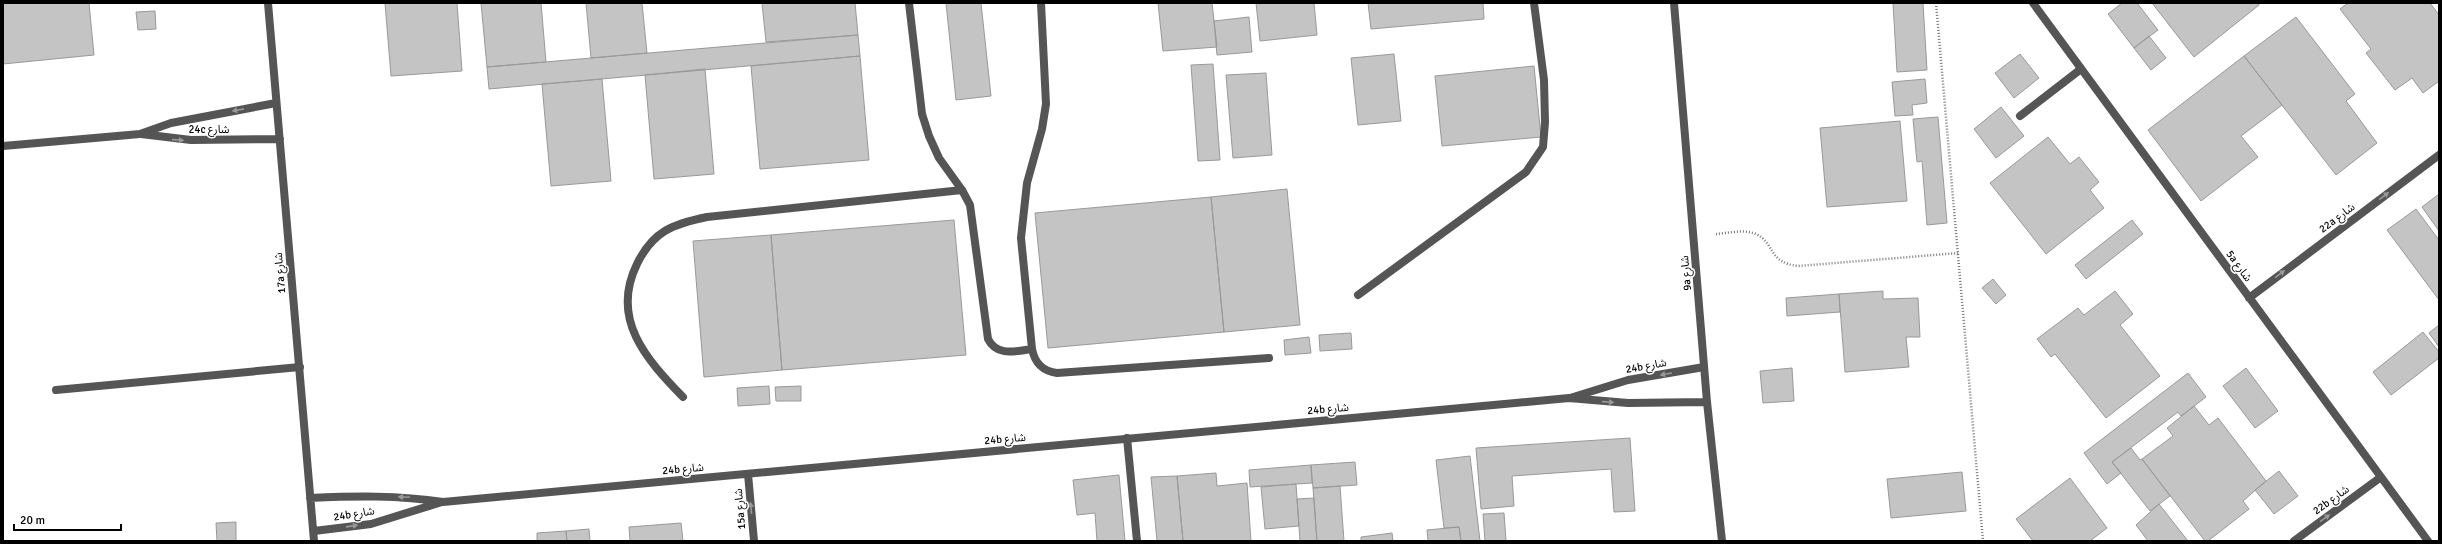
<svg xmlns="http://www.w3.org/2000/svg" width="2442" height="544" viewBox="0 0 2442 544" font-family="Signika,'Noto Sans Arabic',sans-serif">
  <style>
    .building { fill: #c4c4c4; stroke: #999 }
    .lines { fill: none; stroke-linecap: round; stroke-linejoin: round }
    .path { stroke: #777; stroke-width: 2.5; stroke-dasharray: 1 2; stroke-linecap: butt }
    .service { stroke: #555; stroke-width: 8 }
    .minor { stroke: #555; stroke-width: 8 }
    .oneway { fill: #999 }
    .labels { text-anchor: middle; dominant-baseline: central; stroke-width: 3; stroke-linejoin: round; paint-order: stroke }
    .street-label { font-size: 11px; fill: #000; stroke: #fff }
  </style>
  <rect width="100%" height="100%" fill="#fff"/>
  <path class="building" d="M3 3H89L94 55 3 64Z
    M385 3H457L462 71 391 76Z
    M481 3H541L546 62 487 67Z
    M586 3H642L647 53 591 58Z
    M762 3H855L858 35 766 42Z
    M946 3H981L991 96 956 100Z
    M1158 3H1212L1217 47 1163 51Z
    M1256 3H1314L1317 35 1260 41Z
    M1368 3H1483L1484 19 1371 29Z
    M1893 3H1923L1927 70 1897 72Z
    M2122 3H2137L2158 30 2134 48 2108 14Z
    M2152 3H2258L2259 5 2194 57Z
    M2348 3H2430L2439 15V81L2423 93 2412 78 2395 90 2366 53 2371 49 2340 9Z
    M155 11 156 29 138 30 136 12Z
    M1249 17 1252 52 1217 55 1214 21Z
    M2296 17 2355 94 2346 101 2377 143 2336 175 2244 56Z
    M858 35 860 56 489 89 487 67Z
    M2149 36 2166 58 2151 70 2134 48Z
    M1394 54 1401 121 1358 125 1351 58Z
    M2020 54 2039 78 2014 98 1995 73Z
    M860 56 869 160 760 169 751 66Z
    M2244 56 2282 105 2241 136 2258 157 2201 201 2148 130Z
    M1213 64 1220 160 1198 161 1191 65Z
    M1534 66 1541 137 1442 146 1435 76Z
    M705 69 714 174 654 179 645 75Z
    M1266 73 1272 155 1233 158 1226 75Z
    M602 79 611 181 551 186 542 84Z
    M1925 79 1927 103 1912 105 1913 115 1895 116 1892 82Z
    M2001 107 2024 136 1996 158 1974 129Z
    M1938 117 1947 223 1927 225 1922 161 1917 162 1913 119Z
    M1900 121 1907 201 1827 207 1820 128Z
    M2048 137 2070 164 2079 157 2099 182 2090 190 2104 208 2046 254 1990 183Z
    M1287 189 1300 325 1224 332 1211 197Z
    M2439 194V231L2422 207Z
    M1211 197 1224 332 1048 348 1035 213Z
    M2416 209 2439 240V300L2387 230Z
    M954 220 966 355 782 370 771 235Z
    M2132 220 2143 234 2086 279 2075 265Z
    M771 235 782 370 704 377 693 241Z
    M1993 279 2006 295 1996 304 1982 288Z
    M1883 291V299L1918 298 1920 337H1906L1909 367 1845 372 1839 294Z
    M2115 291 2133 314 2120 325 2160 376 2106 418 2055 354 2051 357 2037 339 2078 308 2084 315Z
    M1839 294 1840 312 1787 316 1786 298Z
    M2439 325V347L2429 333Z
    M2423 332 2439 352V358L2391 395 2373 372Z
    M1351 333 1352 349 1320 351 1319 335Z
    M1309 337 1311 353 1285 355 1284 340Z
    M1792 368 1794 401 1763 403 1760 371Z
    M2246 368 2278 411 2255 428 2223 386Z
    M2188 373 2206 397 2181 416 2178 412 2112 462 2121 473 2107 484 2084 453Z
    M769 386 770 404 738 406 737 388Z
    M801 386V401H776L775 387Z
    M2194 406 2209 425 2218 418 2266 481 2243 501 2249 509 2208 541H2205L2142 459 2173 436 2167 428Z
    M1630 438 1635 511 1614 512 1611 469 1512 476 1514 506 1481 509 1476 448Z
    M2131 448 2140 460 2142 459 2170 496 2150 511 2112 462Z
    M1470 456 1480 541H1461L1459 527 1444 528 1436 460Z
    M1355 462 1357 485 1313 488 1311 465Z
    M1311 465 1312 483 1250 487 1249 470Z
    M2279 471 2298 496 2274 514 2255 490Z
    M1962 472 1966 511 1891 518 1887 479Z
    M1216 473 1217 486 1247 483 1251 541H1183L1177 476Z
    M1119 475 1125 541H1097L1095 513 1077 515 1073 480Z
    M1177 476 1183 541H1157L1151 477Z
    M2070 478 2107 528 2090 541H2033L2016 519Z
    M1296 484 1299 526 1265 529 1261 487Z
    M1340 486 1344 541H1317L1313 488Z
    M1314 498 1317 541H1300L1297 499Z
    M2159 504 2188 541H2148L2136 525Z
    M1504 513 1506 541H1485L1483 514Z
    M236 522V541H217L216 523Z
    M681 523 683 541H630L629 527Z
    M1459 527 1461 541H1428L1427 530Z
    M589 529 590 541H567L566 531Z
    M566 531 567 541H537V533Z
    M1392 533 1393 541H1361V537Z"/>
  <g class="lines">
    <path class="path" d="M1936 3 1983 541
      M1716 234C1728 233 1744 229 1756 234 1776 244 1767 262 1798 266L1959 253"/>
    <path class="service" d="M909 3 922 114 929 136 939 158 962 190 970 205 988 339C997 357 1016 351 1032 349
      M1041 3 1046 104 1042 129 1027 183 1021 238 1032 349C1035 364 1043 371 1057 373L1269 358
      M2020 116 2081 69
      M1358 295 1526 172 1543 147 1545 122 1544 80 1534 3
      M56 390 300 367
      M683 397C646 359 610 319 637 264 653 231 673 224 707 217L962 190
      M1127 438 1137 541"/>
    <path class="minor" d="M268 3 314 541
      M1674 3 1707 402 1722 541
      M2033 3 2428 541
      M141 134 191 140 280 139
      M3 146 140 134 171 123 276 103
      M2249 298 2439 155
      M1570 398 1628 380 1704 367
      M748 474 754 541
      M310 498C355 496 398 495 443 502L1569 398 1628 403 1707 402
      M314 531 371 524 442 502
      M2294 541 2381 477"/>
  </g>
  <defs><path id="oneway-solid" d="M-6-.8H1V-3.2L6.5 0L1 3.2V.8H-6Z"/></defs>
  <g class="oneway">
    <use href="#oneway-solid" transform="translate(238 110) rotate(169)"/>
    <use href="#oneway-solid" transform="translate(178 140) rotate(4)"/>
    <use href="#oneway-solid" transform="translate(2384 196) rotate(-37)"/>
    <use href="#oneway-solid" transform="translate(2280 274) rotate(-37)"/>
    <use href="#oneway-solid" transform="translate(1666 374) rotate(170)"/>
    <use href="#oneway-solid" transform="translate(1608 402) rotate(4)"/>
    <use href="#oneway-solid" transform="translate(404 497) rotate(-177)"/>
    <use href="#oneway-solid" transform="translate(751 508) rotate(-95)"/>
    <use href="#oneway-solid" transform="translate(2325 518) rotate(-36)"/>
    <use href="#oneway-solid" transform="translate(352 526) rotate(-8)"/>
  </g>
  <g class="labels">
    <g class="street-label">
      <text x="209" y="129">24c شارع</text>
      <text transform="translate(2337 218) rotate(-37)">22a شارع</text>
      <text transform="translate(2239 266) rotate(54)">5a شارع</text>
      <text transform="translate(280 273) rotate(-95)">17a شارع</text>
      <text transform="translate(1686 273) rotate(-95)">9a شارع</text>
      <text transform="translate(1646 366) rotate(-10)">24b شارع</text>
      <text transform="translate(1328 409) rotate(-5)">24b شارع</text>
      <text transform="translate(1005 439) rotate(-5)">24b شارع</text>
      <text transform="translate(683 469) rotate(-5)">24b شارع</text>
      <text transform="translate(2331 500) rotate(-36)">22b شارع</text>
      <text transform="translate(740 509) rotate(-95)">15a شارع</text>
      <text transform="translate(354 514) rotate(-9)">24b شارع</text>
    </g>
  </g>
  <rect width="2442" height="544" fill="none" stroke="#000000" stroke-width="8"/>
  <path d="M14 524v6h107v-6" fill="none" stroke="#000000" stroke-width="2"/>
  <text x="20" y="524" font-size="12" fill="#000000" stroke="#ffffff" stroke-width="3" paint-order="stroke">20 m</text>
</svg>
